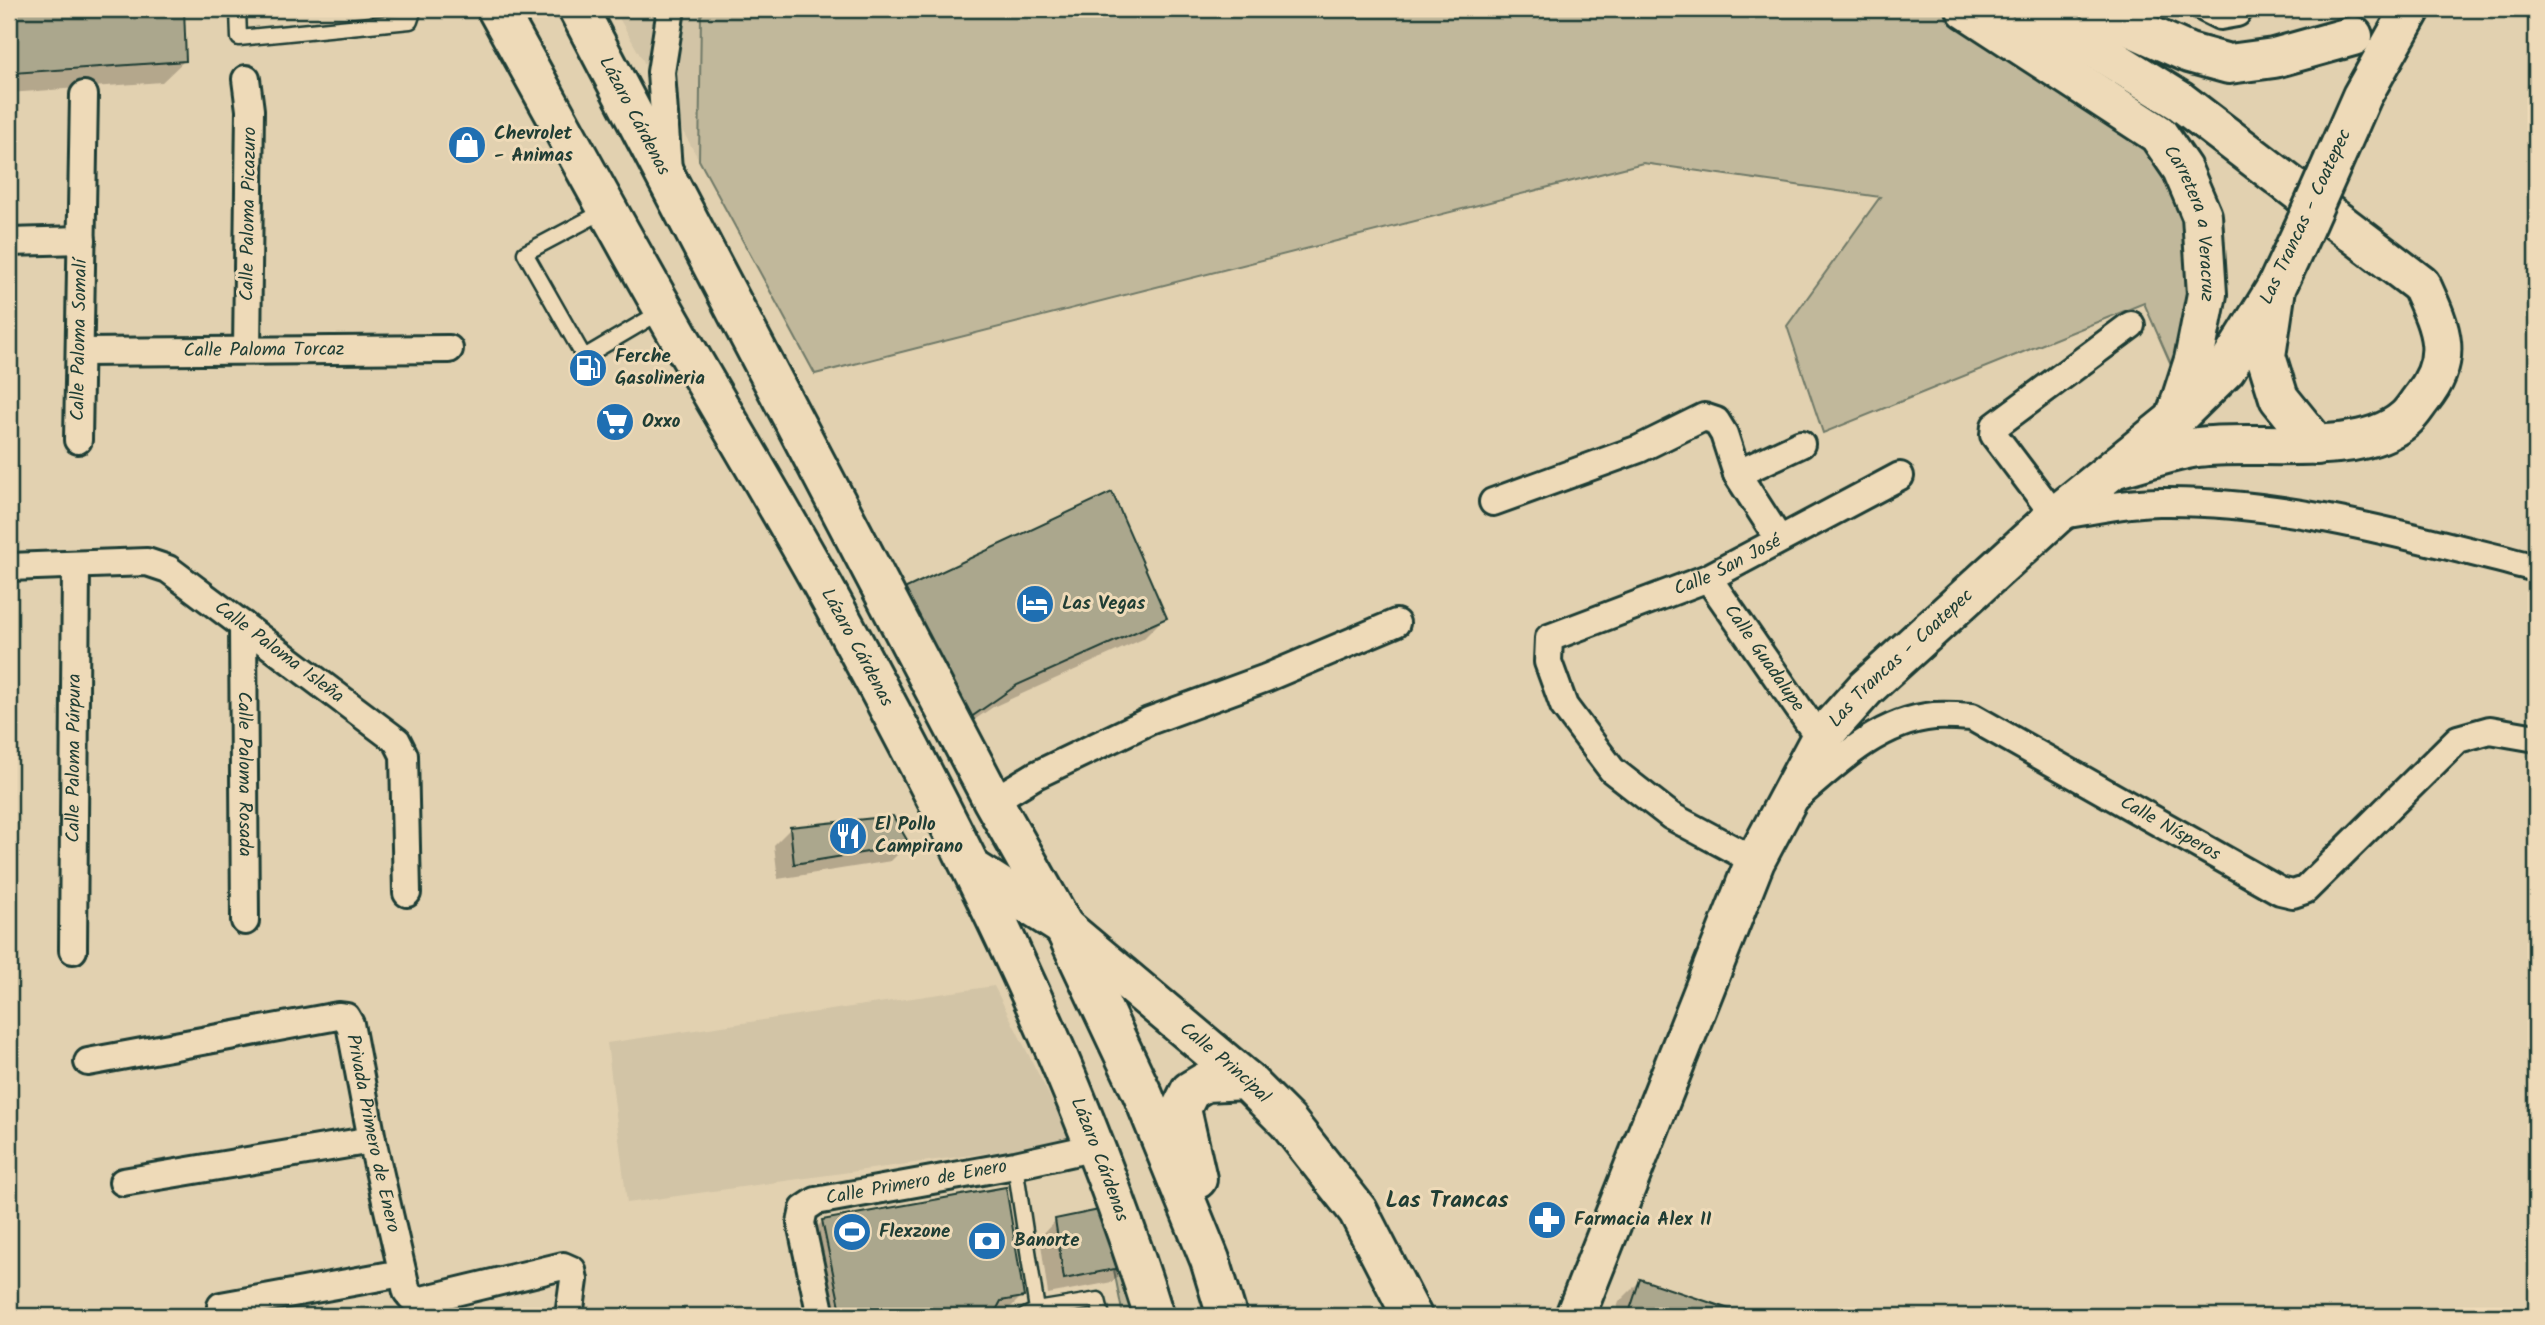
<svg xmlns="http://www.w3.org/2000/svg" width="2545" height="1325" viewBox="0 0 2545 1325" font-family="Kalam,sans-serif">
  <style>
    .built { fill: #d2c4a6 }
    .green { fill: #c1b89b; stroke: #707a68; stroke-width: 2 }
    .shadow { fill: #0003 }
    .building { fill: #aba78d; stroke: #1f3d34; stroke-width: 2 }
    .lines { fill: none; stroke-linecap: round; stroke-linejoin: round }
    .service-casing { stroke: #1f3d34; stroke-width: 19 }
    .minor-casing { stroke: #1f3d34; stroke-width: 32 }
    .secondary-casing { stroke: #1f3d34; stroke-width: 44 }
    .primary-casing { stroke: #1f3d34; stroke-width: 44 }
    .trunk-casing { stroke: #1f3d34; stroke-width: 44 }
    .service { stroke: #eedab8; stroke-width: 14 }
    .minor { stroke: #eedab8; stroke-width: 26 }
    .secondary { stroke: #eedab8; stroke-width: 38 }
    .primary { stroke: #eedab8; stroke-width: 38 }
    .trunk { stroke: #eedab8; stroke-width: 38 }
    .primary-bridge-casing { stroke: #1f3d34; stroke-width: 44; stroke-linecap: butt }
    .primary-bridge { stroke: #eedab8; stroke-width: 38 }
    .labels { text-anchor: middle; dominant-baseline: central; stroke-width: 6; stroke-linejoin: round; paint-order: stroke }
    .street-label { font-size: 19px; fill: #1f3d34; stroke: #eedab8 }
    .poi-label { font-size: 19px; font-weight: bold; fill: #1f3d34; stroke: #eedab8; text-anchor: start }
    .quarter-label { font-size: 23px; font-weight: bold; fill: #1f3d34; stroke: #eedab8 }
  </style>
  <rect width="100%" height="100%" fill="#e2d1b0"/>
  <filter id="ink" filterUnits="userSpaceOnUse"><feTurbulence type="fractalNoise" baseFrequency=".0143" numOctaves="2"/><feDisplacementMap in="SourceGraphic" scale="14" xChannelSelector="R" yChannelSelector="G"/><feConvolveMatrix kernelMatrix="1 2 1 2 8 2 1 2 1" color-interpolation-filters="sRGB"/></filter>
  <g filter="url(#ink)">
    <path class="built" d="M614 9H705L701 16 699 160Z
      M994 986 1072 1141 627 1203 607 1043Z"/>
    <path class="green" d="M705 9H1957L2139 137 2192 216 2198 289 2176 376 2144 303 1823 433 1787 326 1880 197 1643 163 815 374 699 160 701 16Z
      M1130 1266 1146 1316H1123L1114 1270Z"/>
    <path class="shadow" d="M9 9H183L184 61 162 82 9 93Z
      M881 613 1165 617 1143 639 993 707 945 740Z
      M790 829 907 845 891 861 778 879 774 845Z
      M1056 1220 1128 1266 1112 1282 1048 1294 1040 1237Z
      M823 1221 1022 1296 1002 1316H816L801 1243Z
      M1640 1281 1744 1316H1614L1619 1302Z"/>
    <path class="building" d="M12 9H184L186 61 13 73Z
      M1112 492 1167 618 1017 685 967 720 902 590Z
      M893 816 910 845 794 864 790 827Z
      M1006 1187 1024 1297 1001 1301 993 1316H842L822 1220Z
      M1109 1208 1130 1266 1064 1279 1055 1219Z
      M1640 1279 1750 1316H1628Z"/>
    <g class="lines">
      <defs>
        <path id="service" d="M238 9 239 38 410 21 414 9
          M606 210 525 253 584 357 662 311
          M1015 1165 1037 1310
          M1025 1316 1037 1310 1098 1300 1102 1316"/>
        <g id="minor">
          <path d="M2206 9 2220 16 2237 13 2240 9"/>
          <path d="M246 79 250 110 247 350"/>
          <path d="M668 170 661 72 671 9"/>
          <path d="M9 242 82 240"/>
          <path d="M2131 325 1995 426 1994 435 2055 516C2090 511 2126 502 2160 502 2286 500 2416 538 2536 568"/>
          <path id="s1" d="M80 352 449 349"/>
          <path id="s2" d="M78 440 84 95"/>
          <path d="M1737 474 1801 444"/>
          <path d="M1493 502 1639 449 1704 417 1716 421 1724 434 1737 474 1779 539"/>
          <path id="s3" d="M9 567 147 562 168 569 397 741 404 755 407 893"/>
          <path id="s4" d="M1708 578 1820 739"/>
          <path id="s5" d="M243 625 245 921"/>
          <path id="s6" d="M1796 798C1836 763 1879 721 1934 716 1946 715 1959 716 1972 717L2280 891 2293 894 2305 890 2458 739 2490 730 2536 738"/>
          <path d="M993 801 1036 775 1149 721 1266 678 1396 623"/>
          <path id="s7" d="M1755 861 1671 816 1612 770 1564 706 1548 662 1549 638 1708 578 1900 476"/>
          <path id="s8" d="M73 950 76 566"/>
          <path id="s9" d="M88 1062 338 1016 346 1017 350 1024 372 1140 407 1292 412 1298 422 1300 563 1266 572 1270 574 1280 569 1316"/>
          <path d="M123 1182 372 1140"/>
          <path d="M221 1306 402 1273"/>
          <path id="s10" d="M821 1316 801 1223 804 1209 816 1201 1015 1165 1096 1147"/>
        </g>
        <g id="secondary">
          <path id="s11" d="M974 870 1064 927 1246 1080 1288 1122 1358 1211 1412 1316"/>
          <path id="s12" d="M1575 1316 1755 861 1820 739 1865 689 2055 516 2175 419 2226 369 2276 288"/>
        </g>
        <g id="primary">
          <path id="s13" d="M1966 9 2158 134 2182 169 2202 216 2207 294 2194 360 2175 419"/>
          <path d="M2031 9 2180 101 2421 285C2440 327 2455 357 2422 398 2417 404 2412 413 2405 419 2360 459 2256 439 2198 447 2171 451 2143 461 2116 468"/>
          <path d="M2100 9 2124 24 2189 53 2229 64 2274 58 2353 36"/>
          <path d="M2333 162 2362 96 2411 9"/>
          <path d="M2302 232 2276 288 2266 356 2279 398 2317 445"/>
        </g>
        <g id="trunk">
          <path id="s14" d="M497 9C553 110 608 212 665 312 717 404 772 494 823 586 952 821 1075 1060 1154 1316"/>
          <path id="s15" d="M578 9 993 801 1064 927 1143 1095 1210 1260 1227 1316"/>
          <path d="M1197 1179 1181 1109 1190 1091 1205 1082 1246 1080"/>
        </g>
      </defs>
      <use href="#service" class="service-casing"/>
      <use href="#minor" class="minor-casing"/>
      <use href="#secondary" class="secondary-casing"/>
      <use href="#primary" class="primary-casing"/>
      <use href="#trunk" class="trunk-casing"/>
      <use href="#service" class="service"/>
      <use href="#minor" class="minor"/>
      <use href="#secondary" class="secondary"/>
      <use href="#primary" class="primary"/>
      <use href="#trunk" class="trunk"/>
      <defs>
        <path id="primary-bridge" d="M2302 232 2333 162"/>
      </defs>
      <use href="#primary-bridge" class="primary-bridge-casing"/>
      <use href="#primary-bridge" class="primary-bridge"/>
    </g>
  </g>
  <defs>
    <symbol id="shop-disc" viewBox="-11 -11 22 22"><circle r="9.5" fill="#1f6fb2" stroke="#eedab8"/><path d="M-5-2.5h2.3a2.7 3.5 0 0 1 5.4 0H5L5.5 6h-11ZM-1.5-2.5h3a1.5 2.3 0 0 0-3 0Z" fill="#fff"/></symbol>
    <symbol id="fuel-disc" viewBox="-11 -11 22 22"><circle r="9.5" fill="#1f6fb2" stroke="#eedab8"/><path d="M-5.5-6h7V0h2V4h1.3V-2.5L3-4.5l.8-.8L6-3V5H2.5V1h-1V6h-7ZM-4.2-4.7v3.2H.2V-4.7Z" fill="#fff"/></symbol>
    <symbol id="supermarket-disc" viewBox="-11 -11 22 22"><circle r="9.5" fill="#1f6fb2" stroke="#eedab8"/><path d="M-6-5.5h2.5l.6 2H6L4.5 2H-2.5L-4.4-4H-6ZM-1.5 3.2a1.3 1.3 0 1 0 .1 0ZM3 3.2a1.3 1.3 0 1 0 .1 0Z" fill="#fff"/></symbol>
    <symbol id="hotel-disc" viewBox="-11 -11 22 22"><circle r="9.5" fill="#1f6fb2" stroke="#eedab8"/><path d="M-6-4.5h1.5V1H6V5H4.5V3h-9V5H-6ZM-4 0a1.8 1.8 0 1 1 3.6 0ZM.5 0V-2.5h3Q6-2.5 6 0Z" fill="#fff"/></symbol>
    <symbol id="restaurant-disc" viewBox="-11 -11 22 22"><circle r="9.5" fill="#1f6fb2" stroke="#eedab8"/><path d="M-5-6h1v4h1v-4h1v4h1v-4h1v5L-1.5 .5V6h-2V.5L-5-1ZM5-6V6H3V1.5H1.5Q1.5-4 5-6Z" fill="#fff"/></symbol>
    <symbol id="pharmacy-disc" viewBox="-11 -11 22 22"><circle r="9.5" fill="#1f6fb2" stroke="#eedab8"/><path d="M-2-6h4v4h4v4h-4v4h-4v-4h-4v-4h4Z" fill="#fff"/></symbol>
    <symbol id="stadium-disc" viewBox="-11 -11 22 22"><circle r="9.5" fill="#1f6fb2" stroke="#eedab8"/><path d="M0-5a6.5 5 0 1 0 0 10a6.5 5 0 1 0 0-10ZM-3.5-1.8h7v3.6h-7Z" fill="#fff"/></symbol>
    <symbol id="bank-disc" viewBox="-11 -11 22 22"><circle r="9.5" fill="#1f6fb2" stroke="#eedab8"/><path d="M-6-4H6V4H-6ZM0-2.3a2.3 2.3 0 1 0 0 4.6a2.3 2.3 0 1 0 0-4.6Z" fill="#fff"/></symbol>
  </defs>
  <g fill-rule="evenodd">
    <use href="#shop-disc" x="445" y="123" width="44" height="44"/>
    <use href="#fuel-disc" x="566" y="346" width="44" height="44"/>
    <use href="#supermarket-disc" x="593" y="400" width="44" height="44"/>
    <use href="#hotel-disc" x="1013" y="582" width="44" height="44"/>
    <use href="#restaurant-disc" x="826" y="814" width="44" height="44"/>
    <use href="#pharmacy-disc" x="1525" y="1198" width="44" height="44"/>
    <use href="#stadium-disc" x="830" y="1210" width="44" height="44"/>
    <use href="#bank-disc" x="965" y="1219" width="44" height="44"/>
  </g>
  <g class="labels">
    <g class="street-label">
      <text stroke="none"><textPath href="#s15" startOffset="121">Lázaro Cárdenas</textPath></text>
      <text transform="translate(249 214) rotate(-89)">Calle Paloma Picazuro</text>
      <text transform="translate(2306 217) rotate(-65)">Las Trancas - Coatepec</text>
      <text stroke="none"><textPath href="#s13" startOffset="327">Carretera a Veracruz</textPath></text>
      <text stroke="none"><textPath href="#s2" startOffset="100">Calle Paloma Somalí</textPath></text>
      <text stroke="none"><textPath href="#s1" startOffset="184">Calle Paloma Torcaz</textPath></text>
      <text stroke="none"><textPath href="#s7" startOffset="514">Calle San José</textPath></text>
      <text stroke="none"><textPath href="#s14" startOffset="733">Lázaro Cárdenas</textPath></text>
      <text stroke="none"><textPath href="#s3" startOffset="299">Calle Paloma Isleña</textPath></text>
      <text stroke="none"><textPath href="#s4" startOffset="98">Calle Guadalupe</textPath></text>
      <text stroke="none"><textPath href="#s12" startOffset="742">Las Trancas - Coatepec</textPath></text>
      <text stroke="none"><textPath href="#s8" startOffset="192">Calle Paloma Púrpura</textPath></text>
      <text stroke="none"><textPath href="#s5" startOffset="149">Calle Paloma Rosada</textPath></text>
      <text stroke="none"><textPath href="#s6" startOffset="429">Calle Nísperos</textPath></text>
      <text stroke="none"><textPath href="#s11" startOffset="317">Calle Principal</textPath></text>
      <text stroke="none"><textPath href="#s9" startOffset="382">Privada Primero de Enero</textPath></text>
      <text stroke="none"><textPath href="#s14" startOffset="1300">Lázaro Cárdenas</textPath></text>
      <text stroke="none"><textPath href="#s10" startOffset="226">Calle Primero de Enero</textPath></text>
    </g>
    <g class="poi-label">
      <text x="494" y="134">Chevrolet<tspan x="494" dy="22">- Animas</tspan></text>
      <text x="615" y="357">Ferche<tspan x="615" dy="22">Gasolineria</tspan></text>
      <text x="642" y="422">Oxxo</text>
      <text x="1062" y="604">Las Vegas</text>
      <text x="875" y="825">El Pollo<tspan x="875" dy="22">Campirano</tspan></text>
      <text x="1574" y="1220">Farmacia Alex II</text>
      <text x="879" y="1232">Flexzone</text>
      <text x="1014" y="1241">Banorte</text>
    </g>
    <g class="quarter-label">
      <text x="1447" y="1201">Las Trancas</text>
    </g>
  </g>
  <rect width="2545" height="1325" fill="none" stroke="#eedab8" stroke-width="35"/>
  <rect x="18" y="18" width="2510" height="1290" fill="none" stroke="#1f3d34" stroke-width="2.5" filter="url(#ink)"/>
</svg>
